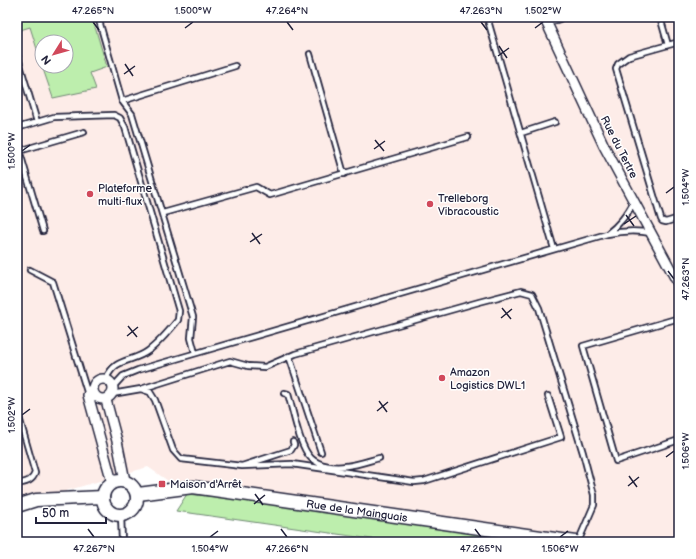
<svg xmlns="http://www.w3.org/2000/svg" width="696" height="559" viewBox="0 0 696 559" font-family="'Balsamiq Sans',sans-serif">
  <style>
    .built { fill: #fdece8; fill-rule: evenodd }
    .green { fill: #bdeead; stroke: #708874 }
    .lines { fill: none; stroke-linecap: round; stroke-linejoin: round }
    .service-casing { stroke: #22223b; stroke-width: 8 }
    .minor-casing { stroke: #22223b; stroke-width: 12 }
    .tertiary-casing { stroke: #22223b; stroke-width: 15 }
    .service { stroke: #fff; stroke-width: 4.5 }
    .minor { stroke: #fff; stroke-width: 9 }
    .tertiary { stroke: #fff; stroke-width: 12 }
    .ticks { fill: none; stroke: #22223b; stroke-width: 1.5 }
    .poi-dot { fill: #d1495b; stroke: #fff; stroke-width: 1.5 }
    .labels { text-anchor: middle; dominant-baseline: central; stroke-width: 3; stroke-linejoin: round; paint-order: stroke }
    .street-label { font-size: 11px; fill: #22223b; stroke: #fff }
    .poi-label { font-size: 11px; fill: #22223b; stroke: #fff; text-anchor: start }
    .neatline { fill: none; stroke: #22223b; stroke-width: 1.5 }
    .ticks-label { font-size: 10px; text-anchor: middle; fill: #22223b }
  </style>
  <rect width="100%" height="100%" fill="#fff"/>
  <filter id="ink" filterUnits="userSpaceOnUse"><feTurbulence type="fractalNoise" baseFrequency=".025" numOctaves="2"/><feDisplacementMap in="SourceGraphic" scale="8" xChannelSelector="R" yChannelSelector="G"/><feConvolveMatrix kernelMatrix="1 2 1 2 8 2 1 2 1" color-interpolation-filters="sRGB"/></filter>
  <g filter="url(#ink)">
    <path class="built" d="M29 17H679V542H517L381 517 288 504 187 494 148 467 17 505V31L30 27ZM42 42H66V66H42Z"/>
    <path class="green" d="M17 17H92L107 67 90 73 96 89 53 98 42 66H66V42H42V65L30 27 17 31Z
      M187 494 288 504 381 517 517 542H393L176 511Z"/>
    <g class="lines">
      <defs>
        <path id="service" d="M98 17 122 101 132 114 193 317 191 338 195 353
          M487 17 554 249
          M660 17 668 45
          M679 42 629 56 618 64 616 69 661 219 662 221 666 222 679 218
          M310 54 344 174
          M17 55 37 122
          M122 101 235 66
          M17 128 54 117 114 115 120 118 125 127 179 311 178 320C169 331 159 343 148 351 132 363 115 357 106 379
          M521 133 555 122
          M17 143 43 231
          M19 151 84 132
          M634 202C627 215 619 225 607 234 622 231 635 230 651 233
          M163 213 256 187 270 195 468 137
          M30 270 53 282 88 395
          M679 318 583 346 616 461 679 440
          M289 356 321 452
          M113 387 123 376 138 370 607 234
          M141 389 150 392 155 400 173 450 181 459 242 466 291 450 294 445 293 442
          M284 393 288 394C293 410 299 446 311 458 319 466 335 468 346 466 357 465 368 461 379 458
          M112 394 141 389 230 361 248 366 265 367 295 354 479 302 521 291 532 294 539 308 583 453 594 495V505L578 542
          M17 410 35 473C32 482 25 482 17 484
          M242 466 292 464 414 482 424 481 561 437 548 396
          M121 515 122 542"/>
        <path id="minor" d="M544 17 604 146 679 285
          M546 21 559 17
          M93 389a10 10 0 1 1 20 0a10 10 0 1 1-20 0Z
          M92 389 88 395 112 482
          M106 400 117 441 125 481"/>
        <g id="tertiary">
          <circle cx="120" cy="498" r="17"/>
          <path id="s1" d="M138 494 193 487 576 542"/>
          <path d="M17 506 36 500 103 497"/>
        </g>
      </defs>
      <use href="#service" class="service-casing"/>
      <use href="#minor" class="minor-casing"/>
      <use href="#tertiary" class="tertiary-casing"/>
      <use href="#service" class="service"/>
      <use href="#minor" class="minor"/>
      <use href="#tertiary" class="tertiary"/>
    </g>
  </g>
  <path class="ticks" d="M93 22 99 30M287 22 293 30M481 22 487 30M185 28 193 22M535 28 543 22M499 46 507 58M498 56 509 48M125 64 133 76M124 74 135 66M375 140 384 151M374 149 385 141M22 151 30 145M666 193 674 187M626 215 634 226M624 224 636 216M252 233 260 244M250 242 262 234M668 271 674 279M502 308 511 319M501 318 512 309M128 326 137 337M127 336 138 327M379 401 387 412M377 411 388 402M22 415 30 409M666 457 674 451M629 476 637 487M628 486 639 477M255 494 263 505M254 504 265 495M88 529 94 537M281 529 287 537M475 529 481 537M210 537 218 531M560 537 568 531"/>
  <g class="poi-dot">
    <circle cx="90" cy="194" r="4"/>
    <circle cx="430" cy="204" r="4"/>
    <circle cx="442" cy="378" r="4"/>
    <rect x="158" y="480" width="8" height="8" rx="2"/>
  </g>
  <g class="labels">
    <g class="street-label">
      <text transform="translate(619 147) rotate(63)">Rue du Tertre</text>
      <text stroke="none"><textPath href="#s1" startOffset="221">Rue de la Mainguais</textPath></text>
    </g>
    <g class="poi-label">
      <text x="98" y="188">Plateforme<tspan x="98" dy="13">multi-flux</tspan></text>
      <text x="438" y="198">Trelleborg<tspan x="438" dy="13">Vibracoustic</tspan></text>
      <text x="450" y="372">Amazon<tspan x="450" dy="13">Logistics DWL1</tspan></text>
      <text x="170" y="484">Maison d'Arrêt</text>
    </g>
  </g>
  <rect width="696" height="559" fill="none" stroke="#fff" stroke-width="44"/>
  <g transform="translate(54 54) rotate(233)"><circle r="19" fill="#ffffff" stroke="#a7a7b1"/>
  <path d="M0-3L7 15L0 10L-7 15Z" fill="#d1495b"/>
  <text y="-6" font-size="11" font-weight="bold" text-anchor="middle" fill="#22223b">N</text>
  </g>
  <path d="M36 517v6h70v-6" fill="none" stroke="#22223b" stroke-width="2"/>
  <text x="42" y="517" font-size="12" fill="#22223b" stroke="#ffffff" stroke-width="3" paint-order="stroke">50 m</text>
  <rect x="22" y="22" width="652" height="515" class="neatline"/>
  <g class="ticks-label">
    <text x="93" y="14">47.265°N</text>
    <text x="193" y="14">1.500°W</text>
    <text x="287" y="14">47.264°N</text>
    <text x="481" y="14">47.263°N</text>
    <text x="543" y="14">1.502°W</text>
    <text transform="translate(11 151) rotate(-90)" y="4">1.500°W</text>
    <text transform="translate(685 187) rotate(-90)" y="4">1.504°W</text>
    <text transform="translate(685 279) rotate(-90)" y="4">47.263°N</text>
    <text transform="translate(11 415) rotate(-90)" y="4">1.502°W</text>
    <text transform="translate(685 451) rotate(-90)" y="4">1.506°W</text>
    <text x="94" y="552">47.267°N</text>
    <text x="210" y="552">1.504°W</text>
    <text x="287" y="552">47.266°N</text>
    <text x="481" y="552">47.265°N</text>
    <text x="560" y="552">1.506°W</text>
  </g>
</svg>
